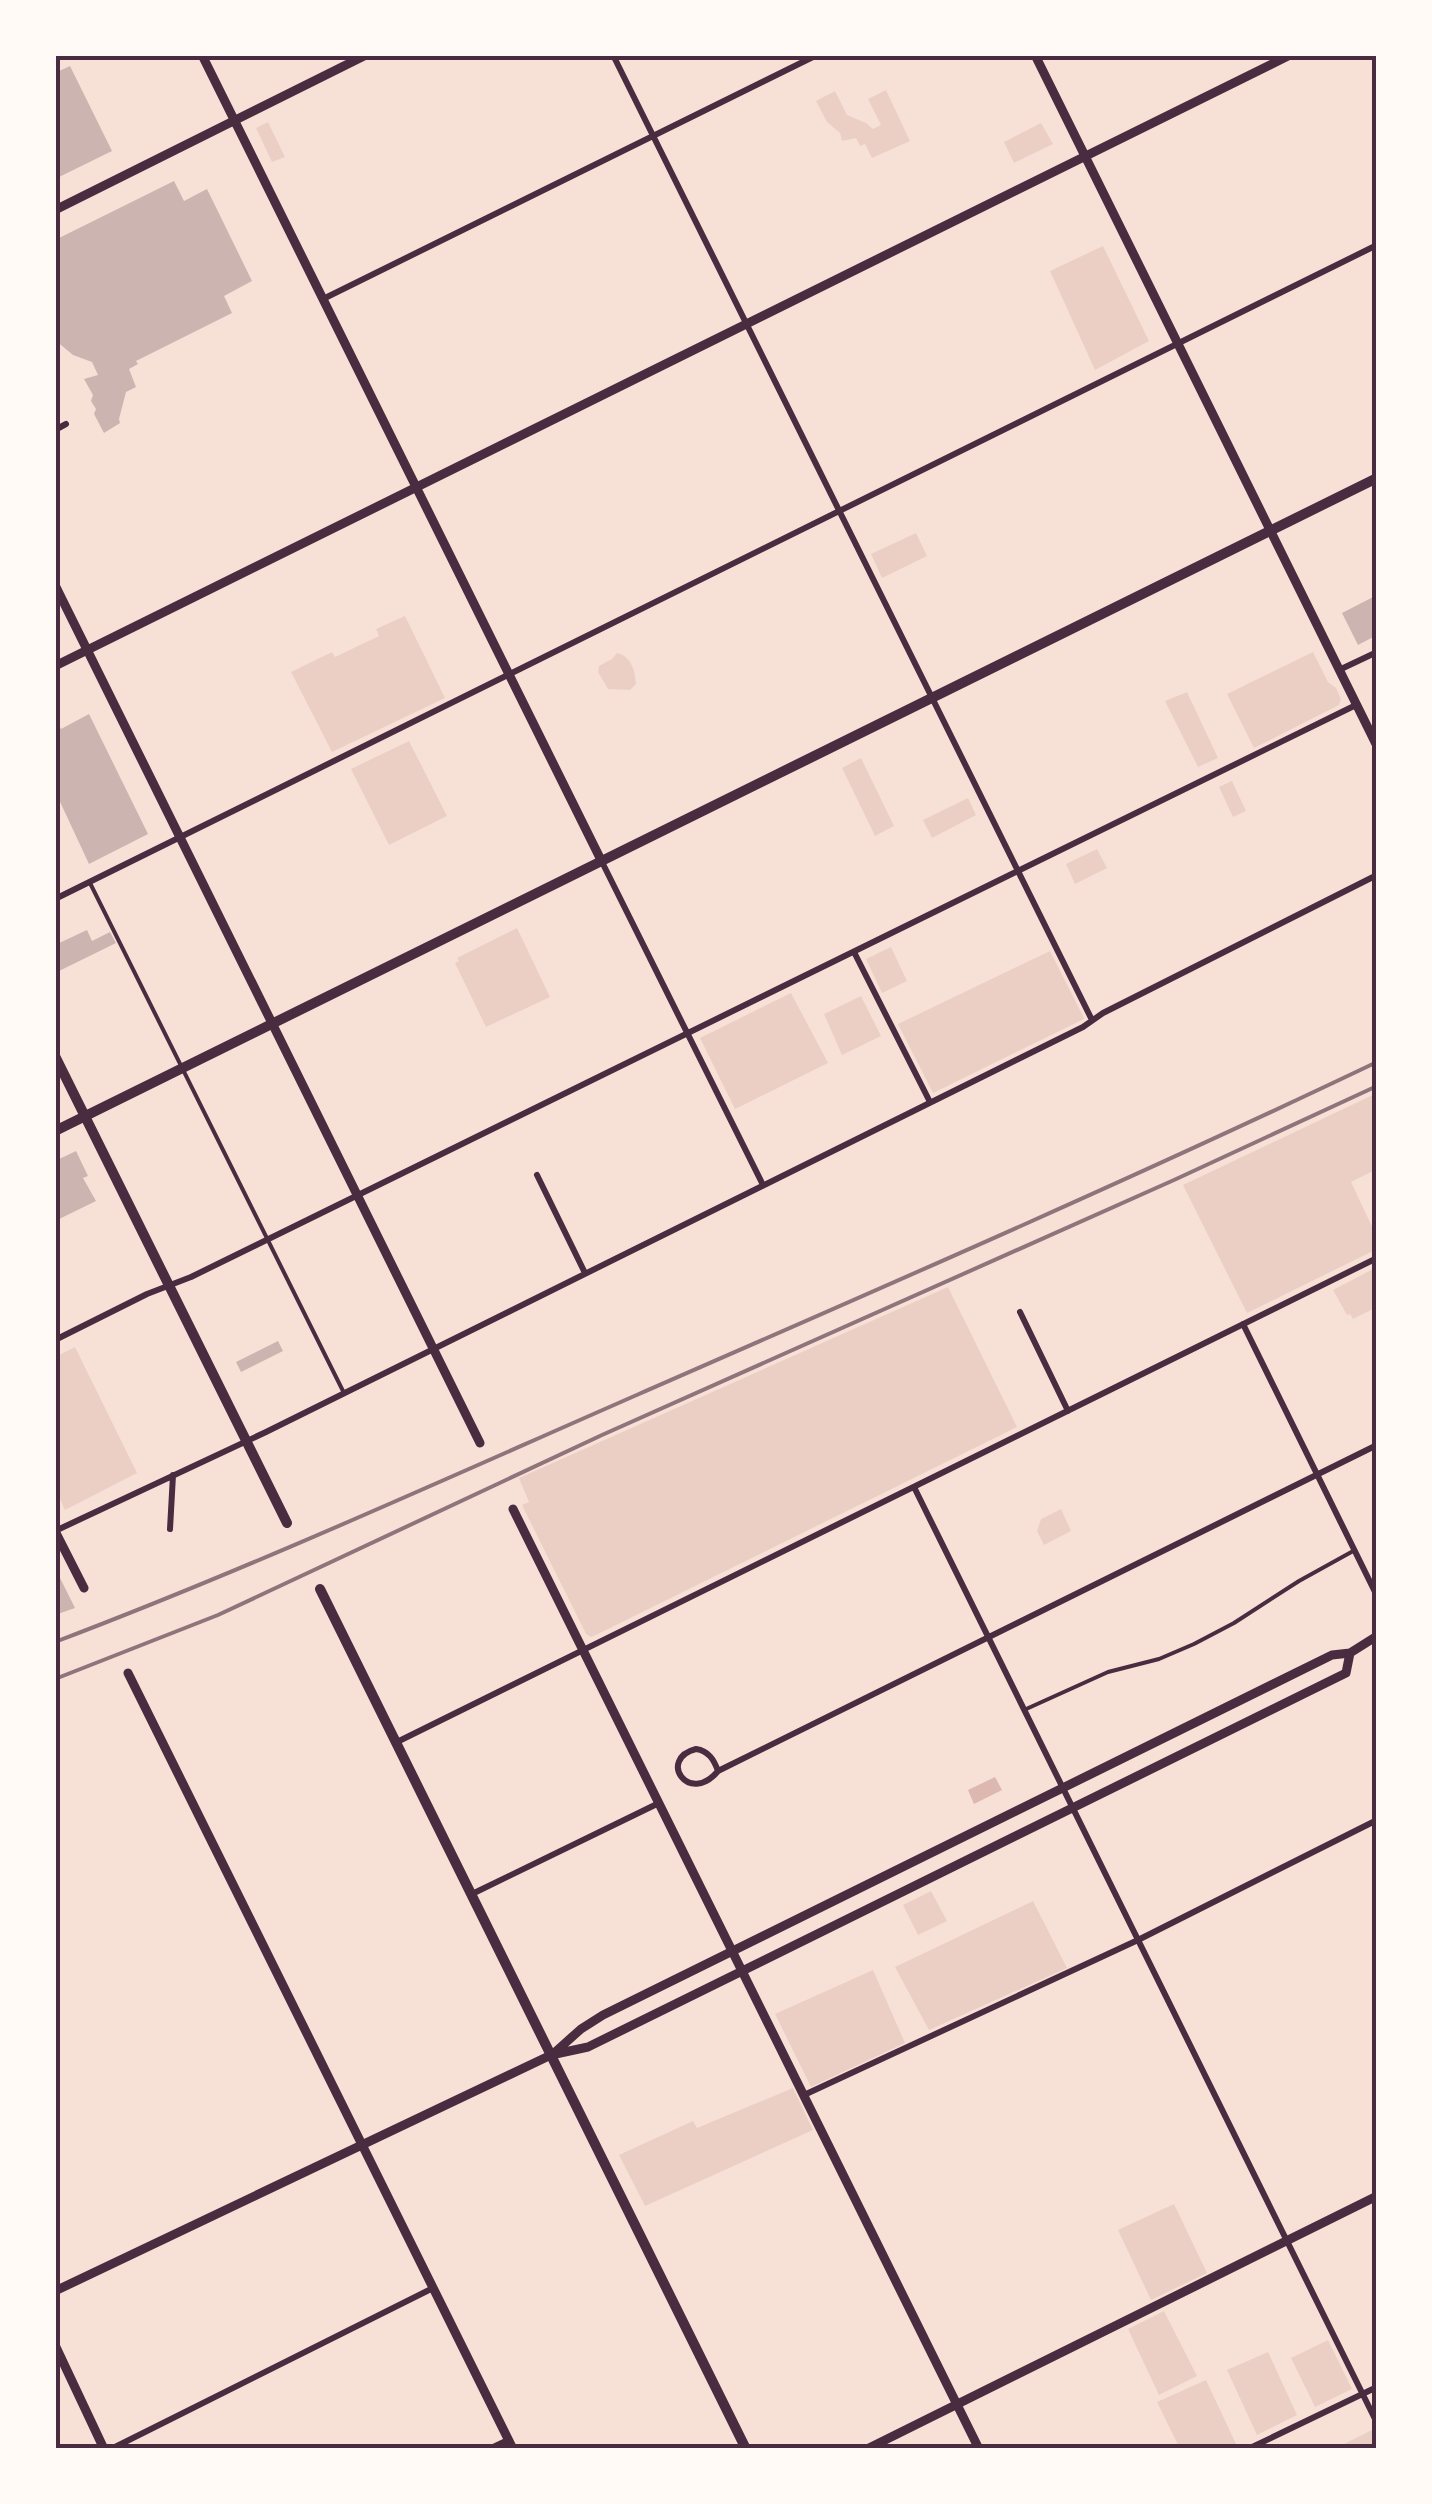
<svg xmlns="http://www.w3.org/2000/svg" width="1432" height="2504" viewBox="0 0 1432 2504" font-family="Helvetica,sans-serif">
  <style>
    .green { fill: #ebcfc5 }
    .water { fill: #dcb8b0 }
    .building { fill: #ccb4b1 }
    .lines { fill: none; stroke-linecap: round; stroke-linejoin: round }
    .service { stroke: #4a2c40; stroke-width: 4 }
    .minor { stroke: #4a2c40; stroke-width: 6 }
    .tertiary { stroke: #4a2c40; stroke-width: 9 }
    .secondary { stroke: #4a2c40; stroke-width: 9 }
    .primary { stroke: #4a2c40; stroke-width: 10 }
    .rail { stroke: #8f747c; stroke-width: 4 }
    .neatline { fill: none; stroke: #4a2c40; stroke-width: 4 }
  </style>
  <rect width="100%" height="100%" fill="#f7e1d7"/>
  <path class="green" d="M886 90 910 141 872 158 865 144 860 146 856 138 842 141 840 133 827 122 816 101 835 91 847 115 866 123 873 129 881 125 868 99Z
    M268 122 285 157 272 162 256 128Z
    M1041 123 1053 144 1014 163 1004 142Z
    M1103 246 1149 341 1095 370 1050 271Z
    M916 533 927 556 882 578 871 554Z
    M405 616 445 698 332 752 291 672 332 652 335 657 379 636 376 629Z
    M1313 652 1328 682 1336 688 1341 699 1339 705 1254 748 1227 694Z
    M617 653C631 656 635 670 636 684L630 690 608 689 598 672 599 666 612 659Z
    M1187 692 1218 758 1198 767 1165 701Z
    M409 741 447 816 389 845 351 769Z
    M861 758 894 826 875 836 842 768Z
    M1232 781 1246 811 1233 817 1219 787Z
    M968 798 976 815 932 838 923 820Z
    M1097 849 1107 868 1075 884 1066 864Z
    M517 928 550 997 486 1027 455 963 459 961 457 958Z
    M891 947 907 981 882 993 866 959Z
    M1050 951 1084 1018 1082 1020 933 1093 898 1024Z
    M791 993 828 1063 735 1109 700 1038Z
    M861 996 881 1036 842 1055 824 1014Z
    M1377 1093V1169L1351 1182 1377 1237V1249L1247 1313 1183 1185Z
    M1377 1267V1307L1353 1319 1350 1314 1347 1315 1333 1290Z
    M948 1287 1017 1427 598 1634 591 1637 586 1634 522 1505 529 1502 519 1478Z
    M75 1347 137 1473 65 1510 55 1488V1357Z
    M1061 1509 1071 1531 1044 1545 1037 1531 1041 1519Z
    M931 1891 947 1921 918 1935 903 1905Z
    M1033 1901 1067 1968 929 2030 895 1967Z
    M873 1970 905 2043 811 2087 775 2014Z
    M793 2088 813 2130 645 2206 619 2155 693 2121 697 2128Z
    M1174 2204 1207 2273 1151 2300 1118 2230Z
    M1164 2311 1197 2376 1159 2395 1128 2329Z
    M1328 2340 1352 2389 1315 2407 1291 2358Z
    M1268 2352 1297 2415 1257 2435 1227 2370Z
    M1206 2380 1237 2446 1230 2449H1180L1157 2402Z
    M1372 2430 1377 2440V2449H1334Z"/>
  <path class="water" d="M995 1777 1002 1790 974 1804 968 1790Z"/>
  <path class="building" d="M70 66 112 151 55 179V73Z
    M174 181 184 201 207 189 252 281 224 296 232 313 136 361 138 364 129 369 136 387 126 392 119 419 120 423 104 433 94 414 96 409 91 401 93 395 84 379 98 375 92 362 73 355 55 340V240Z
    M1377 595V635L1358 645 1342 613Z
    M89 714 148 834 89 864 55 791V718L61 729Z
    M87 930 92 941 110 932 116 943 55 973V945Z
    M76 1151 88 1176 83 1178 96 1201 55 1221V1161Z
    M278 1341 283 1351 241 1372 236 1362Z
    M55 1568 75 1608 55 1615Z"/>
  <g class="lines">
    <path class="service" d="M90 883 344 1393
      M1024 1710 1108 1672 1159 1659 1194 1644 1234 1623 1299 1581 1355 1550"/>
    <path class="minor" d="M613 55 1092 1020
      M323 299 817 55
      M55 430 66 424
      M1339 670 1377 652
      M601 860 763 1185
      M55 899 1377 245
      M854 952 930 1102
      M537 1175 585 1273
      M1020 1312 1068 1411
      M1243 1324 1377 1596
      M55 1340 147 1294 191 1277 1356 705
      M914 1487 1377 2423
      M170 1529 173 1475
      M55 1531 266 1432 1083 1027 1103 1013 1377 875
      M397 1742 1377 1258
      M696 1749C709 1751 714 1760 718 1771 689 1806 657 1759 696 1749Z
      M718 1771 1377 1445
      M472 1894 659 1803
      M804 2095 1138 1940 1377 1820
      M111 2449 433 2288
      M489 2449 508 2440
      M1248 2449 1377 2387"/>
    <path class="tertiary" d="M202 55 601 860
      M55 210 366 55
      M55 666 1290 55
      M55 2345 104 2449
      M867 2449 1377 2196"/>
    <path class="secondary" d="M1035 55 1377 746
      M55 585 480 1443
      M513 1509 979 2449
      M55 1531 84 1588
      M128 1673 513 2449
      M553 2054 581 2029 603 2015 1332 1655 1350 1653 1377 1636
      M55 2291 551 2055 588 2047 1346 1673 1350 1653"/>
    <path class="primary" d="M55 1056 287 1523
      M55 1131 1377 478
      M320 1589 746 2449"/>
    <path class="rail" d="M55 1642C253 1567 445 1479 639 1394 886 1286 1134 1178 1377 1062
      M55 1679 218 1615 602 1435 1174 1180 1377 1086"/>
  </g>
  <rect width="1432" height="2504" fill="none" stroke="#fffaf5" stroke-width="115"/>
  <rect x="58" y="58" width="1316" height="2388" class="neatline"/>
</svg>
